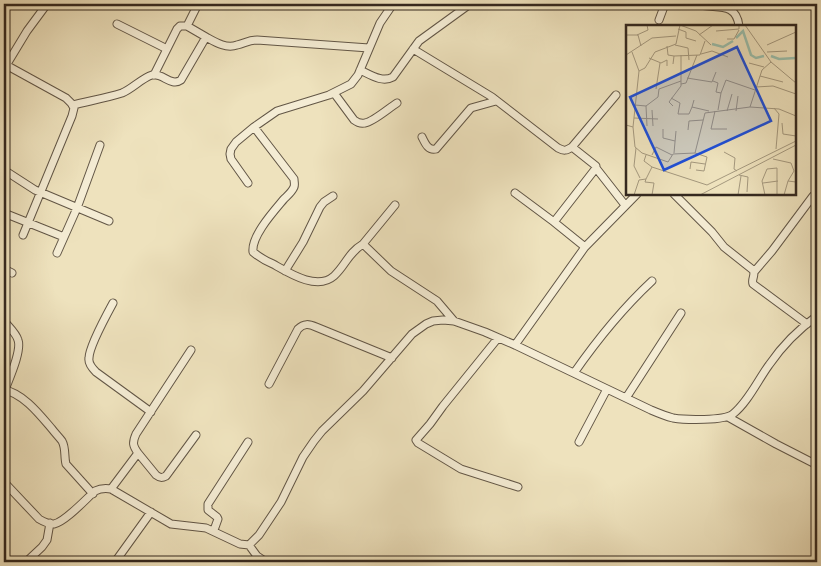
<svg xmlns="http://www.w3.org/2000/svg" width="821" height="566" viewBox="0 0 821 566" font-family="Alegreya,serif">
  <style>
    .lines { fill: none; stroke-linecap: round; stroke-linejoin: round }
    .service-casing { stroke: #625646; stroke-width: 5.5 }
    .minor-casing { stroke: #625646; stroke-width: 9 }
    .service { stroke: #f4ecd4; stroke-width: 4 }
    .minor { stroke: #f4ecd4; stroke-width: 7 }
    .inset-river { fill: none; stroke: #9bbfac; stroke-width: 2.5 }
    .inset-road { fill: none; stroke: #a4987e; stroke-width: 1 }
    .view { fill: #1d4ed8; fill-opacity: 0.15; stroke: #1d4ed8; stroke-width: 2.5 }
    .inset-edge { fill: none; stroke: #34281f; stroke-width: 2.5 }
  </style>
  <rect width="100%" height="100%" fill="#eee2bd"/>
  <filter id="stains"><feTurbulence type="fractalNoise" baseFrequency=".004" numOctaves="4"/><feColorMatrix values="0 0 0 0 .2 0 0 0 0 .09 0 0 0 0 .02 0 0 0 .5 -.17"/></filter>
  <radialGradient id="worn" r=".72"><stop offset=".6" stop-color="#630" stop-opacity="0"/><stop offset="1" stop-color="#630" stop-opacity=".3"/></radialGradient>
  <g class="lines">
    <defs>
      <path id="service" d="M811 562 817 550"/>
      <path id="minor" d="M697 4C714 10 736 0 739 26
        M659 20 665 4
        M117 24 167 49
        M187 26 198 4
        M413 49 492 97 558 148C564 151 566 151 572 147L616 95
        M6 65 66 98 71 103 74 108 72 116 23 235
        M4 69 27 31 47 4
        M360 70C371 75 382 83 393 77L419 41 470 4
        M154 75 177 29 180 26H187L206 37
        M334 93 354 120C358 123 361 124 365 123 373 122 389 108 397 103
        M73 105C89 101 106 98 122 93 132 89 142 78 152 75 163 73 171 87 181 80L206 37C215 42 226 49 237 45 245 43 249 40 257 40L369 48
        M254 127 294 179C294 182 295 184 294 187 292 192 287 196 284 199 274 211 251 236 253 252 259 257 266 261 273 264 289 273 317 291 334 276 346 265 348 253 363 244
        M422 137C425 143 428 151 436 149L471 108 496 101
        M596 168 625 205
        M4 170 35 190 109 221
        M248 183 231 159 230 154 231 149 236 142 254 127 277 111 329 95 351 84 358 75 380 23 393 4
        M515 193 554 222
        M674 194 712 232 724 247 753 270C756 275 751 279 753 284L807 324
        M395 205 363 244 391 271 437 301 454 321
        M4 213 64 237
        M585 247 637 194
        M57 253 77 208 100 145
        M4 269 12 273
        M285 271 303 242 320 207 324 202 333 196
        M754 272 772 251 813 196
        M113 303C107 314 89 347 89 358 88 363 92 368 96 372L151 412
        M4 321C9 327 16 333 18 340 22 351 9 379 5 390
        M498 338 443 406 430 424 416 440 418 443 461 469 518 487
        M515 345 585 247 554 222 596 168V166L572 147
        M574 373C597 340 622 309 652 281
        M269 384 298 329C304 323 309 324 316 327L392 358
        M4 390C23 393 40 415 52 429 55 433 59 437 62 441 66 448 64 457 66 464L93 494
        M626 398 681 313
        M728 417 776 444 817 465
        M579 442 607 389
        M138 453 156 475C160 478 162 478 166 476L196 435
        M4 482 39 519C44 522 49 524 54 524 65 522 86 499 95 491 101 488 105 488 111 489L171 524 206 528 240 544 249 545 259 535 281 502 303 457 314 441 322 431 363 391 412 334 426 324 433 321 443 320 454 321 485 332 515 345 651 410C658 413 665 416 673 418 685 420 724 421 733 414 748 402 758 380 769 365 782 346 799 329 817 316
        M111 489 138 453C133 446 132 443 136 434L191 350
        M214 530 218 519 217 517 208 510V504L248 442
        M249 545 257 556 266 562
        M26 562 42 547 47 540 50 523
        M115 562 151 512"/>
    </defs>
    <use href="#service" class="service-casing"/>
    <use href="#minor" class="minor-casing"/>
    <use href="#service" class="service"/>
    <use href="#minor" class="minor"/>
  </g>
  <g transform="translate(626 25)">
    <rect width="170" height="170" fill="#eee2bd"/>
    <path class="inset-river" d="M110 13 117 6 125 30 130 33 138 31M86 19 97 22 107 16M145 31 153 34 170 33"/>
    <path class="inset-road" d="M54 0 70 6 85 20M119 0 145 37 170 58M52 4 60 7V13L70 16M90 6 113 4V0M0 10H12L15 21M11 10 22 5 21 0M73 10 87 0M101 14H108L113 5M49 20 62 23 63 35M141 20 170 7M41 21 42 30 48 31M6 27 13 46M141 27 161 26M75 29 86 26 102 32M0 30 26 13 50 11M23 33 35 38 41 35V41M123 38 138 42M47 39 48 31 74 30 79 16M134 51 157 57M61 53 86 57 90 47M87 56 92 58 90 67 95 68 92 85M55 59 60 58 71 30M130 62 147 61 170 69M30 64 34 38M95 68 100 55 129 65M45 73 54 78 52 89H63L66 82M68 75 66 82 83 86M9 80 20 81 21 101M20 81 32 72 33 64 55 56M47 81 43 77 55 61V30M124 82 153 84 170 91M148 83 153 89 150 124M26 85 27 101M89 86 85 104H101M101 86 106 69M110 86 112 71M8 93 32 94M156 98 157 109 170 111M0 100 7 102 13 46 19 43 29 27 50 19 54 0M7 102 9 122 16 128 42 137 47 129 69 128 79 88 124 82 136 45 145 37M37 104V113L49 116M62 105 63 96 77 95M10 123 8 141 14 153M98 127 109 133 108 144 111 146M48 128 50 106M69 128 81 132 78 146 70 145M20 130 18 136 26 142M26 130 30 122 46 130M147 134 165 138 168 146 162 156M64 144 65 137 79 139M113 150 122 152 121 167M20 154 19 157 28 158 26 170M137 158 152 156M8 170 13 155 20 154 26 142 81 160 170 116M74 170 170 120M112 170 115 151M139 170 136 156 141 144 151 143V170M158 170 162 156 170 157"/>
    <path class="view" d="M111 22 145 96 38 145 4 72Z"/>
    <rect width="170" height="170" class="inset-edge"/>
  </g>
  <rect width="821" height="566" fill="none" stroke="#eee2bd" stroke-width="20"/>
  <rect x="5" y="5" width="811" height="556" fill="none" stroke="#34281f" stroke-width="2.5"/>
  <rect x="10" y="10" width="801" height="546" fill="none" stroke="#34281f"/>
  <rect width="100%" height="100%" filter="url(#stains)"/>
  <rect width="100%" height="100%" fill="url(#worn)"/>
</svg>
